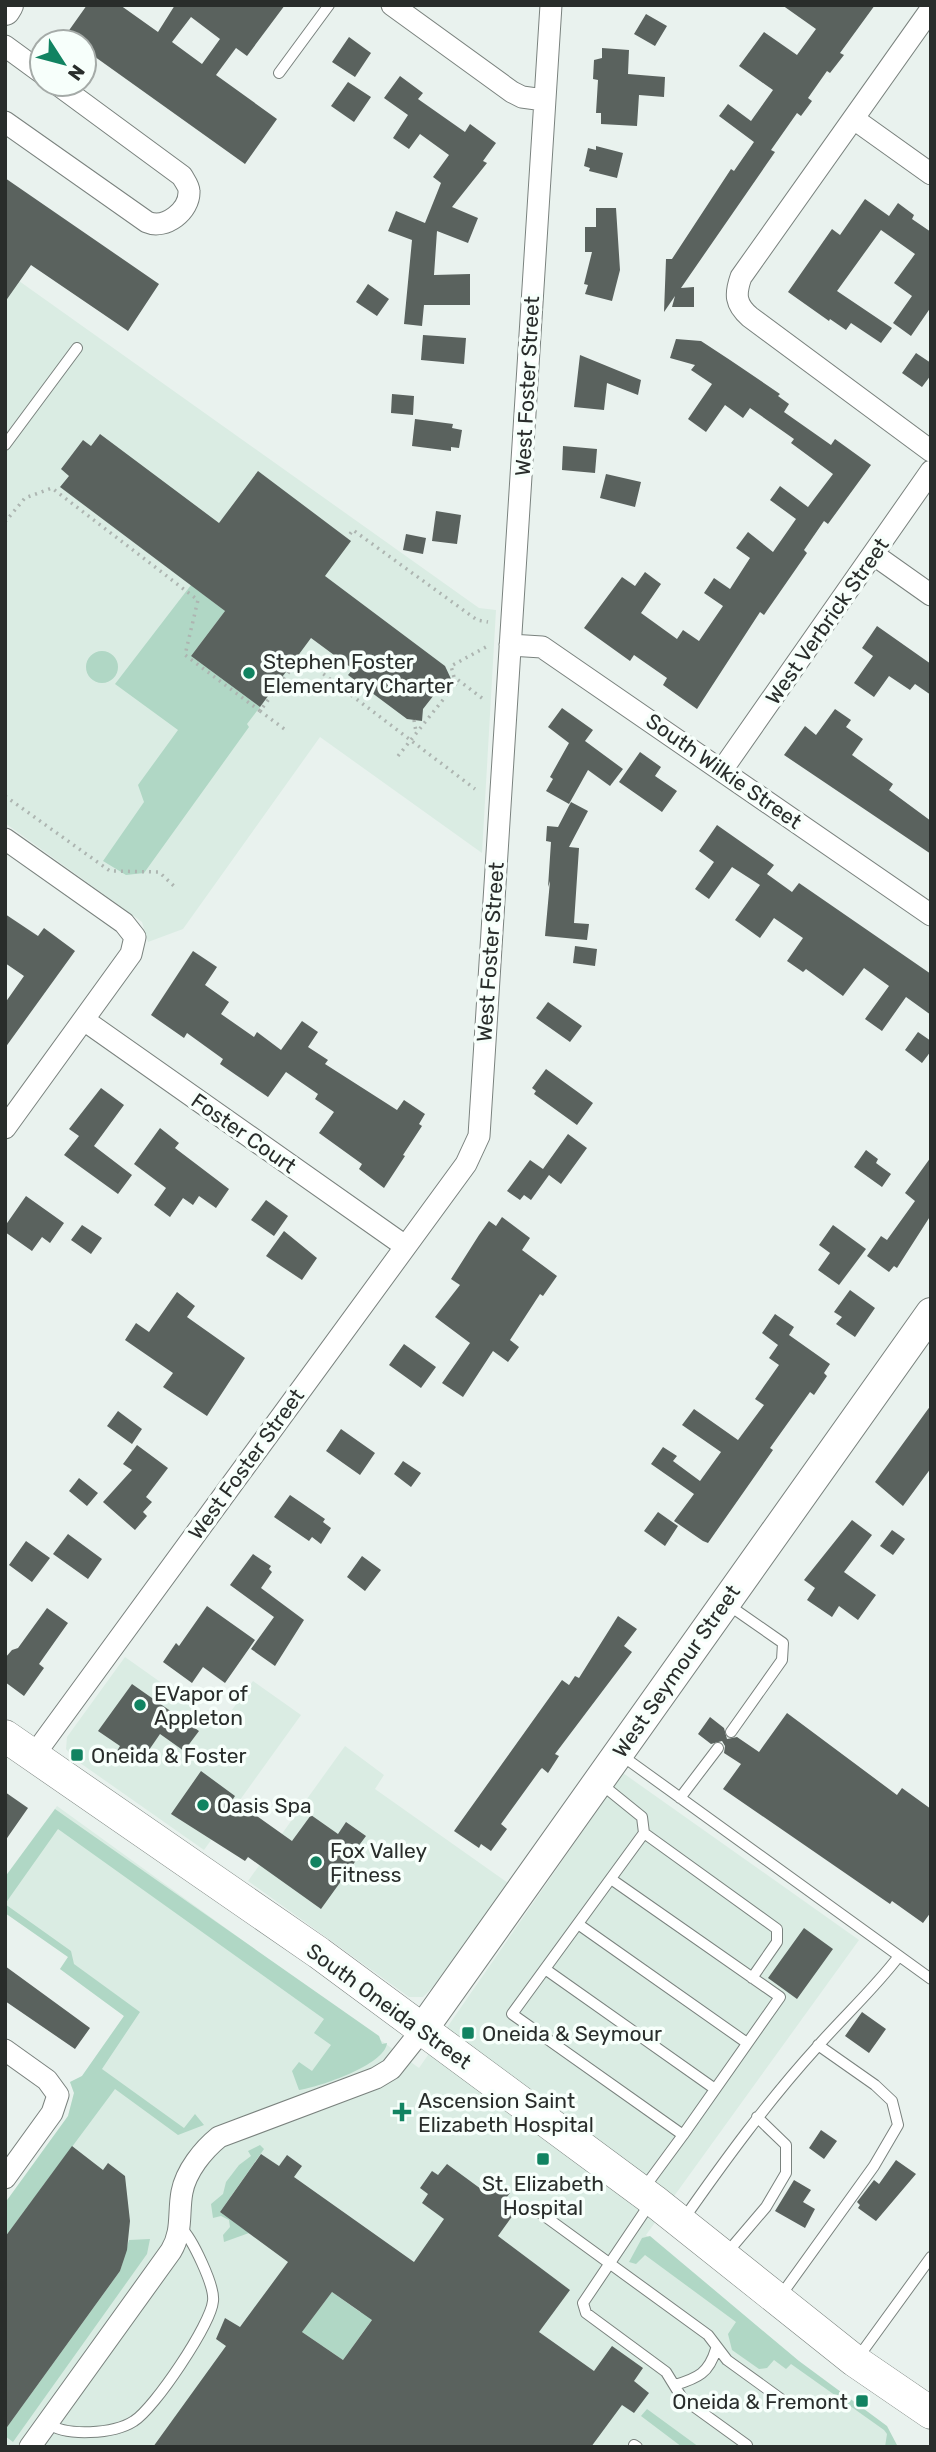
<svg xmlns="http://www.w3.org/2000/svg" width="936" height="2452" viewBox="0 0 936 2452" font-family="Rubik,sans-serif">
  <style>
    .built { fill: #daece3 }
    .green { fill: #b0d7c5 }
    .building { fill: #5a625e; fill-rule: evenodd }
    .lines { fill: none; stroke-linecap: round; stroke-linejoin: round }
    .lane-casing { stroke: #7a827e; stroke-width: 12 }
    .street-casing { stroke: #7a827e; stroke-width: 23 }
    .secondary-casing { stroke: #7a827e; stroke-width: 32 }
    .primary-casing { stroke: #7a827e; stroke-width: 33 }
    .path { stroke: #adb5b1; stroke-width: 3.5; stroke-dasharray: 2 5; stroke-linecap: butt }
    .lane { stroke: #fff; stroke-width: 10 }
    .street { stroke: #fff; stroke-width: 21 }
    .secondary { stroke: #fff; stroke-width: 30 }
    .primary { stroke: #fff; stroke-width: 32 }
    .poi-dot { fill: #118361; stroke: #f7fffb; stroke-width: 2.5 }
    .labels { text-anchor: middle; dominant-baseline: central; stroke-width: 7; stroke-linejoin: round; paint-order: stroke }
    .street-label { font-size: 21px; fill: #292d2b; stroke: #f7fffb }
    .poi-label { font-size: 21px; fill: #292d2b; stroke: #f7fffb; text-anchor: start }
  </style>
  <rect width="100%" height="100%" fill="#e9f2ee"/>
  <path class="built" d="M5 271 479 608 496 610 482 853 320 737 183 929 148 942 142 922 5 823Z
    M125 1657 221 1725 253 1681 301 1715 204 1850 73 1758 66 1749 67 1737Z
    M345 1746 384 1775 375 1789 508 1883 433 1987 423 1997H409L248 1881Z
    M623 1773 859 1940 646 2235 808 2369 885 2425 897 2447H5V2203L68 2116 74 2093 70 2082 82 2076 124 2016 60 1969 68 1957 5 1913V1877L57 1806 419 2068Z"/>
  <path class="green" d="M191 585 225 611 191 656 260 707 247 724 249 727 144 873 126 875 103 861 144 802 138 785 178 730 115 684Z
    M86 667a16 16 0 1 1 32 0a16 16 0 1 1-32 0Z
    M55 1809 379 2036 382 2044 387 2043C385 2065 319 2087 299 2090L292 2071 299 2062 312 2071 331 2045 314 2033 324 2019 58 1829 5 1904V1877Z
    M5 1904 71 1951 74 1964 140 2012 102 2069 184 2128 195 2114 204 2125 178 2135 115 2089 5 2237V2203L68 2116 74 2093 70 2082 82 2076 124 2016 60 1969 68 1957 5 1913Z
    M260 2145 264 2149 220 2212 249 2233 224 2242 223 2235 230 2227 229 2220 221 2216 213 2218 211 2204 223 2194 226 2182 239 2165 251 2156 248 2151Z
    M650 2236 799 2361 887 2426 898 2447H885L887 2434 884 2430 791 2364 786 2369 774 2360 767 2368 759 2369 732 2350 728 2334 736 2322 645 2255 636 2264 629 2262 642 2238Z
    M150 2239 147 2254 13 2442 5 2436V2430L120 2271 129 2240Z
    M332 2292 360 2312 379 2310 343 2360 302 2332Z
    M647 2409 699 2447H682L641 2416Z"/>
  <path class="building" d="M87 5H120L158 32 175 5H285L247 56 236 48 216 75 277 119 245 164 84 49V42H74L65 36ZM191 17 220 39 202 64 172 42Z
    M782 5H875L840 53 844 55 830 73 827 71 808 98 812 101 801 116 797 113 771 150 775 152 681 288 694 287V307H672L675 296 664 312 666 259H672L731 169 734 171 754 142 719 116 728 104 751 121 773 90 739 66 764 32 797 55 816 29Z
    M646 14 667 26 655 46 634 34Z
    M349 37 371 53 355 77 332 62Z
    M602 48 629 50 628 74 665 77 664 97 639 95 637 126 601 124V113H596L598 80 593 79 594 60 602 58Z
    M400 76 423 93 418 99 465 132 470 124 496 143 483 161 487 163 452 207 478 218 468 243 437 231 434 275 470 274V305H424L422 326 404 324 412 240 388 231 396 211 425 223 441 183 433 177 449 155 420 134 409 149 393 138 408 115 384 98Z
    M348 82 371 97 354 122 331 106Z
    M596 146 623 153 617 178 589 171 590 168 584 166 588 148 596 150Z
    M5 178 159 284 128 331 31 265 5 302Z
    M865 199 889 216 898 203 914 215 912 219 931 232V307L911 336 893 323 912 296 894 283 915 254 881 230 837 291 892 328 881 343 851 323 846 330 830 319 829 321 788 292 832 229 840 235Z
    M596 208H616L620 270 612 301 585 294 588 285 584 284 592 252H585V227H596Z
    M368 284 389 299 377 316 356 302Z
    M423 335 466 338 464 364 421 360Z
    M676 339 701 341 730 360 780 394 778 396 789 404 784 412 831 445 835 439 871 465 828 524 824 521 804 550 807 553 764 615 760 612 697 709 663 685 667 678 634 655 630 661 584 628 622 577 635 586 645 572 661 584 641 613 677 639 683 630 699 641 723 606 704 593 714 578 730 589 750 558 736 548 748 532 773 552 796 519 770 500 780 486 808 507 833 474 791 443 794 439 750 408 743 418 725 405 706 432 688 419 712 384 691 370 695 365 670 358Z
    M916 353 931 363V375L922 387 902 373Z
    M580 355 641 380 638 395 607 383 604 410 574 407Z
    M392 394 414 396 413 415 391 413Z
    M415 419 453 424 452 428 462 430 459 448 451 447V451L412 446Z
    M100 434 219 523 258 471 351 541 325 576 445 666 452 681 441 686 423 709 422 721 407 719 348 675 353 669 311 638 260 707 191 656 225 611 60 487 69 476 61 469 83 440 91 446Z
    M563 446 597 449 595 473 562 470Z
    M606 474 641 482 635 507 600 498Z
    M436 511 461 515 457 544 432 541Z
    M406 534 426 538 423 554 403 550Z
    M877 626 931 664V695L915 684 910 690 889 676 874 697 854 683 873 656 862 648Z
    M562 708 593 730 585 741 623 769 610 786 588 770 569 804 546 791 553 779 550 777 569 743 548 727Z
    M835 709 851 720 846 727 863 739 852 755 893 784 889 790 931 821V854L784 755 805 726 816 735Z
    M640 752 661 767 655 776 677 791 662 812 619 782Z
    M571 802 588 811 569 847 579 848 574 923 589 924 587 940 545 936 550 881 548 887 551 842 546 841 547 826 558 827Z
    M717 825 774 865 767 874 792 892 799 883 931 974V1015L906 997 882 1031 865 1019 889 986 864 968 843 996 806 969 803 972 787 961 803 938 774 918 760 938 735 920 760 885 732 867 709 899 695 889 714 862 699 851Z
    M5 914 38 936 44 928 75 951 5 1048V1003L24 976 5 963Z
    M575 946 597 949 595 966 573 963Z
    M193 951 217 967 205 985 229 1002 221 1014 254 1037 257 1032 281 1050 302 1021 318 1032 308 1047 328 1060 325 1064 397 1110 404 1100 425 1114 419 1124 422 1126 403 1155 405 1156 384 1188 359 1169 362 1164 319 1133 334 1112 315 1099 318 1094 286 1072 268 1097 220 1064 223 1059 187 1033 184 1038 151 1015Z
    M548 1002 582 1026 570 1042 536 1018Z
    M918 1032 931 1041V1051L922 1063 905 1050Z
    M546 1069 593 1103 577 1125 534 1094 536 1091 532 1088Z
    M101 1088 124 1105 94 1146 132 1175 118 1194 64 1155 79 1136 69 1129Z
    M160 1128 179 1143 175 1148 229 1189 216 1208 199 1196 193 1205 183 1198 170 1217 154 1205 166 1188 134 1164Z
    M568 1134 587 1148 561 1184 549 1175 531 1200 524 1195 520 1200 507 1191 530 1160 543 1169Z
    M866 1150 878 1159 876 1163 891 1174 882 1187 854 1167Z
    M931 1157V1215L897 1268 894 1266 889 1272 867 1256 881 1236 887 1240 915 1201 905 1193Z
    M26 1196 64 1223 50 1243 42 1237 32 1251 5 1232V1226Z
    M266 1200 288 1216 274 1236 251 1220Z
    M502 1217 530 1238 522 1250 557 1276 543 1296 540 1294 510 1340 519 1347 508 1362 493 1351 463 1397 442 1383 470 1343 435 1317 460 1285 451 1279 479 1235 489 1221 496 1226Z
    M82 1225 102 1238 91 1254 71 1240Z
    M833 1225 866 1249 839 1285 818 1270 830 1253 819 1245Z
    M284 1231 317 1258 302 1280 266 1256Z
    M850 1290 875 1308 855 1337 836 1324 842 1317 834 1312Z
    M177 1292 195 1306 187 1317 245 1358 207 1416 163 1387 173 1373 125 1340 136 1323 149 1332Z
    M775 1314 794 1327 789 1335 830 1364 824 1373 827 1376 814 1395 810 1392 770 1448 773 1450 708 1543 703 1541 674 1521 694 1494 651 1464 663 1447 677 1456 673 1461 700 1481 721 1452 682 1425 694 1409 738 1440 764 1405 755 1399 779 1365 769 1358 778 1345 762 1333Z
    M404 1344 436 1367 421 1388 389 1365Z
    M931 1405V1468L903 1506 875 1482Z
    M118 1411 142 1429 132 1444 107 1426Z
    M341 1429 375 1453 360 1475 326 1451Z
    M137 1445 168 1468 146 1497 152 1502 143 1512 147 1516 135 1530 103 1502 132 1470 123 1464Z
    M403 1461 421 1473 411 1487 394 1474Z
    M79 1478 98 1493 87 1506 69 1491Z
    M290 1495 325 1519 323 1522 331 1528 321 1544 312 1537 309 1541 274 1517Z
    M658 1512 678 1526 665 1546 644 1531Z
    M852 1520 872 1535 844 1572 876 1595 858 1620 839 1606 832 1617 807 1600 815 1588 804 1580Z
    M892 1530 905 1539 893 1555 880 1546Z
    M68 1534 102 1559 88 1579 53 1554Z
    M26 1541 50 1558 32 1582 9 1565Z
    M253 1554 271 1566 269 1569 272 1572 261 1588 304 1620 275 1666 251 1649 274 1617 230 1585Z
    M362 1556 381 1570 365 1591 347 1577Z
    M207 1606 255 1640 225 1683 203 1667 192 1683 163 1662 176 1643 179 1646Z
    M47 1608 68 1623 39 1664 44 1668 24 1696 5 1682V1658L12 1650 18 1648Z
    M618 1616 637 1629 624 1646 632 1652 555 1754 559 1756 548 1773 542 1768 540 1770 501 1824 507 1829 491 1851 481 1844 479 1848 454 1831 562 1680 569 1685 575 1676 579 1678Z
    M132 1684 199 1731 184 1751 160 1734 138 1766 117 1751 120 1746 98 1731Z
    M787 1713 897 1795 902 1788 931 1809V1912L923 1923 892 1901 890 1904 723 1789 741 1764 724 1753 725 1746 722 1741 711 1744 698 1734 710 1717 724 1728 727 1739 737 1737 759 1752Z
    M201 1771 235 1796 233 1799 292 1841 311 1815 338 1834 346 1822 366 1836 357 1848 362 1852 321 1909 248 1857 245 1861 171 1814Z
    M5 1792 28 1808 5 1841Z
    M804 1928 833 1949 797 1999 768 1978Z
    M5 1966 90 2028 75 2049 5 2001Z
    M862 2012 886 2029 869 2053 845 2036Z
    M821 2130 837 2141 824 2159 809 2148Z
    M72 2146 103 2170 108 2163 125 2176 130 2221 127 2250 120 2271 5 2430V2237Z
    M261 2154 279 2166 287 2155 302 2166 294 2177 414 2262 444 2219 422 2203 428 2194 420 2188 432 2171 438 2175 447 2164 481 2189 489 2178 510 2193 503 2202 516 2211 498 2236 570 2290 539 2332 594 2371 612 2346 643 2368 634 2381 649 2393 634 2413 622 2405 591 2447H153L226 2346 216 2339 225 2318 240 2327 288 2262 220 2212ZM332 2292 372 2320 343 2360 302 2332Z
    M896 2160 916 2174 876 2221 858 2208 860 2205 857 2202 874 2180 879 2184Z
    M794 2180 811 2190 803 2202 815 2209 805 2228 775 2211Z"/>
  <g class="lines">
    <defs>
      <path id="lane" d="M279 73 329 5
        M5 445 77 348
        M727 1604 783 1643 782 1660 731 1732
        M621 1755 931 1979
        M600 1783 642 1817 644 1833 512 2014 683 2135 644 2188
        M680 1798 718 1748
        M644 1833 777 1929V1942L752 1978
        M611 1879 780 1997 683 2135
        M578 1924 747 2043
        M545 1969 715 2089
        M651 2202 583 2303 586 2313 666 2372 682 2398 747 2445
        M539 2212 708 2335 727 2360 781 2399
        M683 2220C725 2160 768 2101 817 2047 844 2016 874 1989 899 1956
        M726 2254 766 2207 786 2173V2145L757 2117
        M779 2298 874 2166 898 2125 892 2101 875 2085 818 2045
        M857 2359 931 2257
        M675 2385C698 2378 709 2373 716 2349
        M47 2423C66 2437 114 2434 134 2421 154 2409 211 2324 213 2301 215 2286 192 2238 181 2228
        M634 2445 637 2447"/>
      <path id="street" d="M392 5 512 92 522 97 544 100
        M931 9 741 277C735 294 735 304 750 317L931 451
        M5 46 42 73
        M854 119 931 174
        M5 122 147 222C165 230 190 211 189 191 189 186 184 180 182 176L57 84
        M873 554 931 595
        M510 645 542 647 931 915
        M722 770 931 471
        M5 839 124 923 135 937 131 954 5 1128
        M84 1020 405 1246
        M34 1755 466 1164 479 1136 551 5
        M5 2050 47 2080 58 2095 52 2113 5 2178
        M30 2447 171 2251C183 2231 178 2213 182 2192 186 2171 203 2150 219 2137L376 2078 391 2069 422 2030"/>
      <path id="secondary" d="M5 10 8 5
        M422 2030 931 1313"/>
      <path id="primary" d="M5 1736 319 1953 653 2200 855 2361 931 2413"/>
    </defs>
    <use href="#lane" class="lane-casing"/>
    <use href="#street" class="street-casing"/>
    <use href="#secondary" class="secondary-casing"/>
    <use href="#primary" class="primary-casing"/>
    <path class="path" d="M5 522 25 498 52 488 198 600 185 655 260 711 300 657
      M350 534 353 530 477 620 488 622
      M301 657 475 789
      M482 698 454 677 451 666 486 647
      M260 711 287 731
      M414 720 416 732
      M398 756 458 681
      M5 796 110 871 159 872 175 887"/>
    <use href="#lane" class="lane"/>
    <use href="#street" class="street"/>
    <use href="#secondary" class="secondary"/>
    <use href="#primary" class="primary"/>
  </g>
  <g class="poi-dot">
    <circle cx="249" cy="673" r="7"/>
    <circle cx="140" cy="1705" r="7"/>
    <rect x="70" y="1748" width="14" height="14" rx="3.5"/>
    <circle cx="203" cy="1805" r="7"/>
    <circle cx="316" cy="1862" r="7"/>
    <rect x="461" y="2026" width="14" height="14" rx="3.5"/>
    <path d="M398.5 2101.5h7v7h7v7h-7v7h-7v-7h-7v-7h7z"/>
    <rect x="536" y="2152" width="14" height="14" rx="3.5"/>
    <rect x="855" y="2394" width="14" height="14" rx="3.5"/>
  </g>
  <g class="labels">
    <g class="street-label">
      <text transform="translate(527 386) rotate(-87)">West Foster Street</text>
      <text transform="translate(827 621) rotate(-55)">West Verbrick Street</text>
      <text transform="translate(724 771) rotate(35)">South Wilkie Street</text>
      <text transform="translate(490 952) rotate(-86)">West Foster Street</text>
      <text transform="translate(244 1133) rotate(35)">Foster Court</text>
      <text transform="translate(246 1464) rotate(-54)">West Foster Street</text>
      <text transform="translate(676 1671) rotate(-55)">West Seymour Street</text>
      <text transform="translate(389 2006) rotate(36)">South Oneida Street</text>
    </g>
    <g class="poi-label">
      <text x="263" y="661">Stephen Foster<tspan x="263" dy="24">Elementary Charter</tspan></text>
      <text x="154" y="1693">EVapor of<tspan x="154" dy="24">Appleton</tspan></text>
      <text x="91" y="1755">Oneida &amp; Foster</text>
      <text x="217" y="1805">Oasis Spa</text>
      <text x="330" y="1850">Fox Valley<tspan x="330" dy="24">Fitness</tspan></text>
      <text x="482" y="2033">Oneida &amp; Seymour</text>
      <text x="418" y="2100">Ascension Saint<tspan x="418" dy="24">Elizabeth Hospital</tspan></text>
      <text x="543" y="2183" text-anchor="middle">St. Elizabeth<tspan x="543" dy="24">Hospital</tspan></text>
      <text x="848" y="2401" text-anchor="end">Oneida &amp; Fremont</text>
    </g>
  </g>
  <rect width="936" height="2452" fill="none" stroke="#292d2b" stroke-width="14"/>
  <g transform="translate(63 63) rotate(126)"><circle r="33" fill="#f7fffb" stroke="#a5aba8" stroke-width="2"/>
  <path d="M0-5L12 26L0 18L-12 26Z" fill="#118361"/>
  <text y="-10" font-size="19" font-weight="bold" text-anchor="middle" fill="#292d2b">N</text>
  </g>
</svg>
